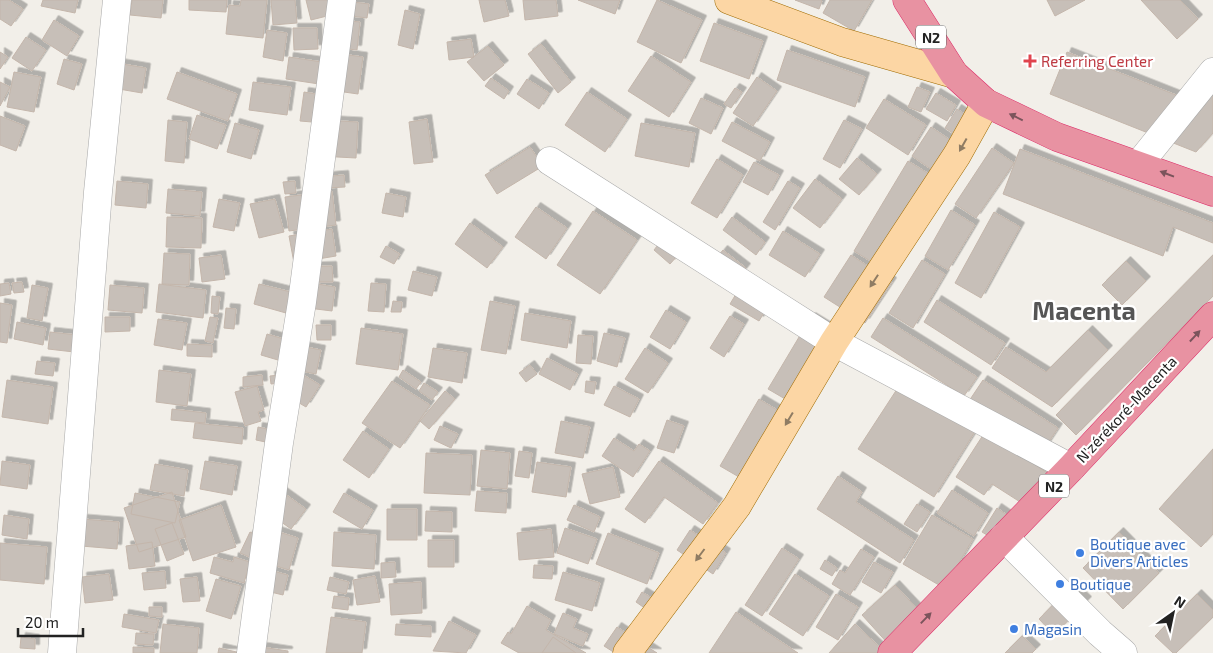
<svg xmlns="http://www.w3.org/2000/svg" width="1213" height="653" viewBox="0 0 1213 653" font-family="'Exo 2',sans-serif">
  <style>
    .building { fill: #c7bfb8; stroke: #c4b6ab; filter: url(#shadow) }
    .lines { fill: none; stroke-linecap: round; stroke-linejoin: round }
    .minor-casing { stroke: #a9a9a9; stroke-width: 29 }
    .major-casing { stroke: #a06b00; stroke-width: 29 }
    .highway-casing { stroke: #dc2a67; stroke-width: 29 }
    .minor { stroke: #fff; stroke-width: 28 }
    .major { stroke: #fcd6a4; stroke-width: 28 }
    .highway { stroke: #e892a2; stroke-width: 28 }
    .oneway { fill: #7b545c }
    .oneway2 { fill: #8f7c63 }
    .health-dot { fill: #e0444e; stroke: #fff; stroke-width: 2 }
    .shop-dot { fill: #3f7fe0; stroke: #fff; stroke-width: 2 }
    .labels { text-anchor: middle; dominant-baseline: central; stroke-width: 4.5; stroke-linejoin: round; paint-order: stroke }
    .shield { fill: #fff; stroke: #646464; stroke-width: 1 }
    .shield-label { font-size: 14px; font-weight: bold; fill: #222 }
    .health-label { font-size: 15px; fill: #be3a42; stroke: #fff; text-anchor: start }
    .street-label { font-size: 15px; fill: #222; stroke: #fff }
    .shop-label { font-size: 15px; fill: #366cbe; stroke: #fff; text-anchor: start }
    .town-label { font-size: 25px; font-weight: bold; fill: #555; stroke: #fff }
  </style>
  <defs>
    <filter id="shadow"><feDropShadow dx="4.5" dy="-4.5" stdDeviation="0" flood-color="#0004"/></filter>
  </defs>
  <rect width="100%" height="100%" fill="#f2efe9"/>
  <path class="building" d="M0 0H9L23 9 11 26 0 19Z
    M43 0H78L75 13 41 6Z
    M132 0H163L161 18 130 15Z
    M189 0H227L226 12 189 10Z
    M241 0H267L263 38 226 34 229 5 240 6Z
    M271 0H295L297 23 273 25Z
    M306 0H335L339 13 311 20Z
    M479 0H505L509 16 484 22Z
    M523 0H556L558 16 525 20Z
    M578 0H620L615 14Z
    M657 0 702 20 681 63 637 42Z
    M795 0H821L822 1 819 9Z
    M830 0H872L854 31 823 13Z
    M1047 0H1085L1055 16Z
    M1141 0H1180L1198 19 1177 39Z
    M345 1 369 4 367 18 343 15Z
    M405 10 420 14 413 49 398 45Z
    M332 19 360 22 357 50 329 47Z
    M54 20 79 36 67 56 42 40Z
    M714 23 763 41 749 79 700 61Z
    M293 28H317L318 49 294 50Z
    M267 30 287 33 283 61 263 57Z
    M26 37 46 50 32 71 12 58Z
    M471 39 474 57 449 60 447 42Z
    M541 44 571 82 558 93 528 54Z
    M488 46 504 65 484 81 467 62Z
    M787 50 865 77 855 107 777 80Z
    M0 52 8 57 0 69Z
    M328 52 363 57 358 94 323 89Z
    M1067 52 1181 97 1213 62V133L1196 152 1050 94Z
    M651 56 691 82 669 117 628 91Z
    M289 57 322 62 319 84 286 79Z
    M64 59 82 64 74 90 57 84Z
    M117 63 146 68 142 93 113 88Z
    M14 72 41 77 34 112 7 107Z
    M177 72 237 94 228 121 167 99Z
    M757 77 777 91 753 126 733 113Z
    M491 78 509 91 504 99 485 86Z
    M527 79 549 93 539 109 517 94Z
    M0 82 10 87 0 106Z
    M253 82 291 87 287 115 249 110Z
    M917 87 930 92 921 112 908 107Z
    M735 88 742 92 731 108 724 104Z
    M304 92 316 94 312 122 300 121Z
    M587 92 627 119 605 152 565 125Z
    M936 93 956 105 947 121 926 109Z
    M701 98 723 108 711 134 689 123Z
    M884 99 926 125 908 155 866 128Z
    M957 109 977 122 965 141 945 128Z
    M197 115 226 125 217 149 189 139Z
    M0 116 25 126 16 151 0 145Z
    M427 119 433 162 414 164 409 122Z
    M168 120 187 122 184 163 165 161Z
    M321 120 358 122 356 158 319 156Z
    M844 120 862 129 840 168 823 159Z
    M732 122 770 142 760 161 722 141Z
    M235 123 259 130 251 159 227 152Z
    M641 123 695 133 689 167 635 156Z
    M931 127 965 150 945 179 912 156Z
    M530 147 543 166 497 194 485 175Z
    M992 148 1014 163 976 218 955 204Z
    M1020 149 1213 223V243L1173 227 1163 256 1003 194Z
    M857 158 877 174 859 195 839 179Z
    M717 159 743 175 717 218 691 203Z
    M908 161 934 177 880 267 854 251Z
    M754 162 779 175 768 195 743 182Z
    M344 175 345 187 308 189 307 178Z
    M815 179 842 199 820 228 793 208Z
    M117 181 148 184 146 208 115 205Z
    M295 181 296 193 285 194 283 182Z
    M788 181 800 188 775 230 763 222Z
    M168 189 202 192 200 216 166 213Z
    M332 191 336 225 289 231 285 197Z
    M386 193 406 197 403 217 382 213Z
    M219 199 240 203 234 231 213 227Z
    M275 199 284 232 259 238 250 204Z
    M536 207 567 228 546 259 515 237Z
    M951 210 975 225 948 270 925 256Z
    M593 211 637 240 600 294 557 265Z
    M994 212 1020 227 981 298 955 283Z
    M167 217 202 218 201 248 166 247Z
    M732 217 765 242 756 255 723 230Z
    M470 223 503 247 487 268 455 244Z
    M332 229 336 256 294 263 289 236Z
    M783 231 820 254 805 277 769 255Z
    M661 241 678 255 670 264 654 250Z
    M386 246 400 254 394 264 380 257Z
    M723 250 746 268 737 279 714 261Z
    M164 253 190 254 189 285 162 284Z
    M221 255 225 279 202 282 199 258Z
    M851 255 892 282 865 323 824 297Z
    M1213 255V296L1076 435 1056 415Z
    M922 260 945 274 913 328 889 313Z
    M1126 261 1146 281 1122 305 1102 285Z
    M332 266 333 282H302V267Z
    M413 271 437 277 432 296 408 290Z
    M22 282 24 292 14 293 12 283Z
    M9 283 11 294 0 296V284Z
    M312 283 335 287 332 311 308 308Z
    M371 283 386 284 384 312 368 311Z
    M159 284 206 290 203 318 156 312Z
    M259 284 291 292 286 313 254 304Z
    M742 284 771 301 759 321 730 304Z
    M32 285 48 288 42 321 27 318Z
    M110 285 144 288 142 313 108 310Z
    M212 296 220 297 218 314 211 313Z
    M937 300 1005 343 991 365 924 322Z
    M393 301 402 302 401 312H391Z
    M490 301 515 306 506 354 481 350Z
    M0 303 12 305 7 343 0 342Z
    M226 308 236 309 234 329 224 328Z
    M666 310 686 322 670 349 650 337Z
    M525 313 571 321 567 348 521 340Z
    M730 316 744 324 724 357 710 348Z
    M105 317H130V331L105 332Z
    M210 317 218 318 213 343 205 341Z
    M811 317 847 339 804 410 768 389Z
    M883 318 977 377 964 396 871 337Z
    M158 319 187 323 182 350 154 345Z
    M17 322 46 328 43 345 14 339Z
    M316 325H331V340H317Z
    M361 328 403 334 398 370 356 364Z
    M1088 330 1108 350 1052 407 992 368 1006 347 1046 372Z
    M50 332 77 335 74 352 48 349Z
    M604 333 625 338 617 367 597 361Z
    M267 334 294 342 288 363 261 355Z
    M578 335 593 336 591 364 576 363Z
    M187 344 212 345V357L187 356Z
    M301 346 321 350 316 374 296 370Z
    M433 348 467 353 462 383 428 377Z
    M645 348 668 363 648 393 625 379Z
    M547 358 578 374 570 390 539 374Z
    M37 361 55 363 53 376 35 374Z
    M530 365 537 374 526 382 519 373Z
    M159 370 191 374 187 406 156 402Z
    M403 370 421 382 416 389 399 377Z
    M297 371 320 385 306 407 284 394Z
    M262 375 263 385 243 387V377Z
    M279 375 280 383 271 384 270 376Z
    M7 380 53 387 48 424 2 417Z
    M983 380 1058 428 1044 449 969 401Z
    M392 381 430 405 400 448 362 423Z
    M586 381 596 382 594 394 585 392Z
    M424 383 438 392 432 400 419 391Z
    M901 383 976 430 934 497 858 449Z
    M257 386 264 410 258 412 261 421 245 426 235 392Z
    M614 386 639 399 630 417 604 405Z
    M445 391 455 399 429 429 420 421Z
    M759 399 797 422 758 488 720 466Z
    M172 409 206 413 205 423 171 420Z
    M667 420 684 426 674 453 657 448Z
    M561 421 590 427 583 458 555 453Z
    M195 423 243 428 242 444 193 438Z
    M440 426 458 434 451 448 434 440Z
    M258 427 282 432 280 445 256 440Z
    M363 431 389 449 369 478 343 460Z
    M985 432 1049 474 1028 507 992 484 984 495 956 477Z
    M614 438 634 451 639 444 650 451 633 477 602 456Z
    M1213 449V534L1201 547 1159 509Z
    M481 450 510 453 507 489 477 486Z
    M519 451 532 453 529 478 515 476Z
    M426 453 472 455 470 495 424 493Z
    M2 461 30 465 27 489 0 485Z
    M205 461 237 466 232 495 200 489Z
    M659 461 718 503 703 524 664 497 645 523 625 509Z
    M537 462 571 467 566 497 532 492Z
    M155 464 188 470 184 496 150 490Z
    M613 467 620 497 590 504 582 474Z
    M838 476 862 492 856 502 914 540 900 563 817 509Z
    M274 486 306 509 291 529 259 506Z
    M952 490 988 513 974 536 937 513Z
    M477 491 507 493 506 513 475 511Z
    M172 492 186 537 139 552 124 508Z
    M135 493 180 502 175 523 131 514Z
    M344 493 373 510 362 529 333 512Z
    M917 504 930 512 917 532 904 524Z
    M221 505 236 547 193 561 179 520Z
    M574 505 600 517 594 532 567 520Z
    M997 508 1010 517 995 540 982 532Z
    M387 509H417V540H387Z
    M426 511 452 512V532L425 531Z
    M4 515 29 519 27 539 2 535Z
    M932 515 973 539 944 588 903 564Z
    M83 519 119 522 117 549 81 546Z
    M172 523 184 554 167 561 155 529Z
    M565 528 597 539 588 564 557 553Z
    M551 529 554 557 519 560 517 533Z
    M690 530 726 553 713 574 677 550Z
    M276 531 298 538 289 570 266 563Z
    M250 532 263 538 254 559 240 553Z
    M334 532 376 535 374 569 332 566Z
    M1119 532 1159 573 1123 609 1083 568Z
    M608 533 659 553 647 584 596 564Z
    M428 540H454V567H428Z
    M152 542 155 566 129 569 126 546Z
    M0 543 47 547 44 584 0 580Z
    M782 548 799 559 762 616 745 605Z
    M861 549 874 557 850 595 832 584 840 570 845 573Z
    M214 557 233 562 234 557 250 562 244 583 210 573Z
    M825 560 837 568 832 576 820 569Z
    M395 562 396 577 381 578V563Z
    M874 562 893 572 881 593 862 582Z
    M534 565 553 566 552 579 533 578Z
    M255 566 288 575 283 595 250 587Z
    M165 571 166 588 144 590 142 573Z
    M563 572 600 583 592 611 555 600Z
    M109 574 113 600 85 603 82 577Z
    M795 574 829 596 803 636 769 614Z
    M375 576 380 602 357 605 353 580Z
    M197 577 200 601 183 602 180 579Z
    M330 577 349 582 346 594 327 590Z
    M216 579 241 586 231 619 206 611Z
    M421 582 422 613 391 615 389 584Z
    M895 585 924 616 891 647 862 615Z
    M1071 586 1087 601 1054 635 1039 619Z
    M642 592 652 598 646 609 636 602Z
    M836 594 858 607 838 640 816 627Z
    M1197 594 1213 610V617L1176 653H1173L1155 636Z
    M334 596 349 598 348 610 332 608Z
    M527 606 551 620 546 630 586 653H519L501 643 508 632 511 634Z
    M149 607H162V617L149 616Z
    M736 612 798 653H709Z
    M563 613 577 619 573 628 588 634 583 646 554 634Z
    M124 614 159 620 156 633 122 627Z
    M331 617 366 622 362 653H326Z
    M449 621 476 635 466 653 433 651Z
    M163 624 199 628 197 653H160Z
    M396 624 431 626V637L395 635Z
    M855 624 886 653H829Z
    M617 627 657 653H615L604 646Z
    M136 633 154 634 153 645 135 644Z
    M1022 636 1036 649 1032 653H1005Z
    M21 637 35 639V649L20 648Z
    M553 637 576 653H542Z
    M255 646 288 651V653H254Z
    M133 647 154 648V653H133Z
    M219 648 241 653H218Z"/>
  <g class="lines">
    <defs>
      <path id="minor" d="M550 161 834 342 1071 468
        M1139 164 1213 72
        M1004 537 1100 633 1123 653
        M62 653 98 192 117 0
        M251 653 279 443 302 302 342 0"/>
      <path id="major" d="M729 0 842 42 954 74
        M627 653 737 506 834 342 957 155 986 103"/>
      <path id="highway" d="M907 0 954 74 986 103 1057 137 1213 192
        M892 653 1071 468 1213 316"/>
    </defs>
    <use href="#minor" class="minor-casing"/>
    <use href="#major" class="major-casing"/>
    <use href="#highway" class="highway-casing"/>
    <use href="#minor" class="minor"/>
    <use href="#major" class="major"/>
    <use href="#highway" class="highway"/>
  </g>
  <defs><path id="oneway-solid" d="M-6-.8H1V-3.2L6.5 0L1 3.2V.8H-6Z" transform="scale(1.25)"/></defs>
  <g class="oneway">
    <use href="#oneway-solid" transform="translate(1016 117) rotate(-154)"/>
    <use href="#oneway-solid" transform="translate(1167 174) rotate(-159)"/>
    <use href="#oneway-solid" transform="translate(1195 336) rotate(-47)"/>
    <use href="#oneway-solid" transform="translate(926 618) rotate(-46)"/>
  </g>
  <g class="oneway2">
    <use href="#oneway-solid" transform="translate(963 145) rotate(119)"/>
    <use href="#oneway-solid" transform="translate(874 281) rotate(123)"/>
    <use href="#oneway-solid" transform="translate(789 419) rotate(121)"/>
    <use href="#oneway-solid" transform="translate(700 555) rotate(127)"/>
  </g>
  <path class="health-dot" d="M1027.5 53.5h5v5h5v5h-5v5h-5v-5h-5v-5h5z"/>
  <g class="shop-dot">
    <circle cx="1080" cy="553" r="5"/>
    <circle cx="1060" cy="584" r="5"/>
    <circle cx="1014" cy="629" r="5"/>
  </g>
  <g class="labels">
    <g class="shield">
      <rect x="916" y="25.5" width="30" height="23" rx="4"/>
      <rect x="1039" y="474.5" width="30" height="23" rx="4"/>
    </g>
    <g class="shield-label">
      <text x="931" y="37">N2</text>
      <text x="1054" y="486">N2</text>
    </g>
    <g class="health-label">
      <text x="1041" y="61">Referring Center</text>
    </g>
    <g class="street-label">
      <text transform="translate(1126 409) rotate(-47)">N'zérékoré-Macenta</text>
    </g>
    <g class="shop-label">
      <text x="1090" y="544">Boutique avec<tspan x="1090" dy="17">Divers Articles</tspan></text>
      <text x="1070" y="584">Boutique</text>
      <text x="1024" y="629">Magasin</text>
    </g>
    <g class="town-label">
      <text x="1084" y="310">Macenta</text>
    </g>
  </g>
  <g transform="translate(1173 613) rotate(33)" stroke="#ffffff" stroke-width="4" paint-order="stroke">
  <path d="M0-4L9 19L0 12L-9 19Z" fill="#222222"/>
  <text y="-8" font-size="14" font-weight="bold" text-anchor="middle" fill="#222222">N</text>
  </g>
  <path d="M18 628v8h65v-8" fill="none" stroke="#222222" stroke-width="2.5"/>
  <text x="25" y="628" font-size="15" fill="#222222" stroke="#ffffff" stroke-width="4" paint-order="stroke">20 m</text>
</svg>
